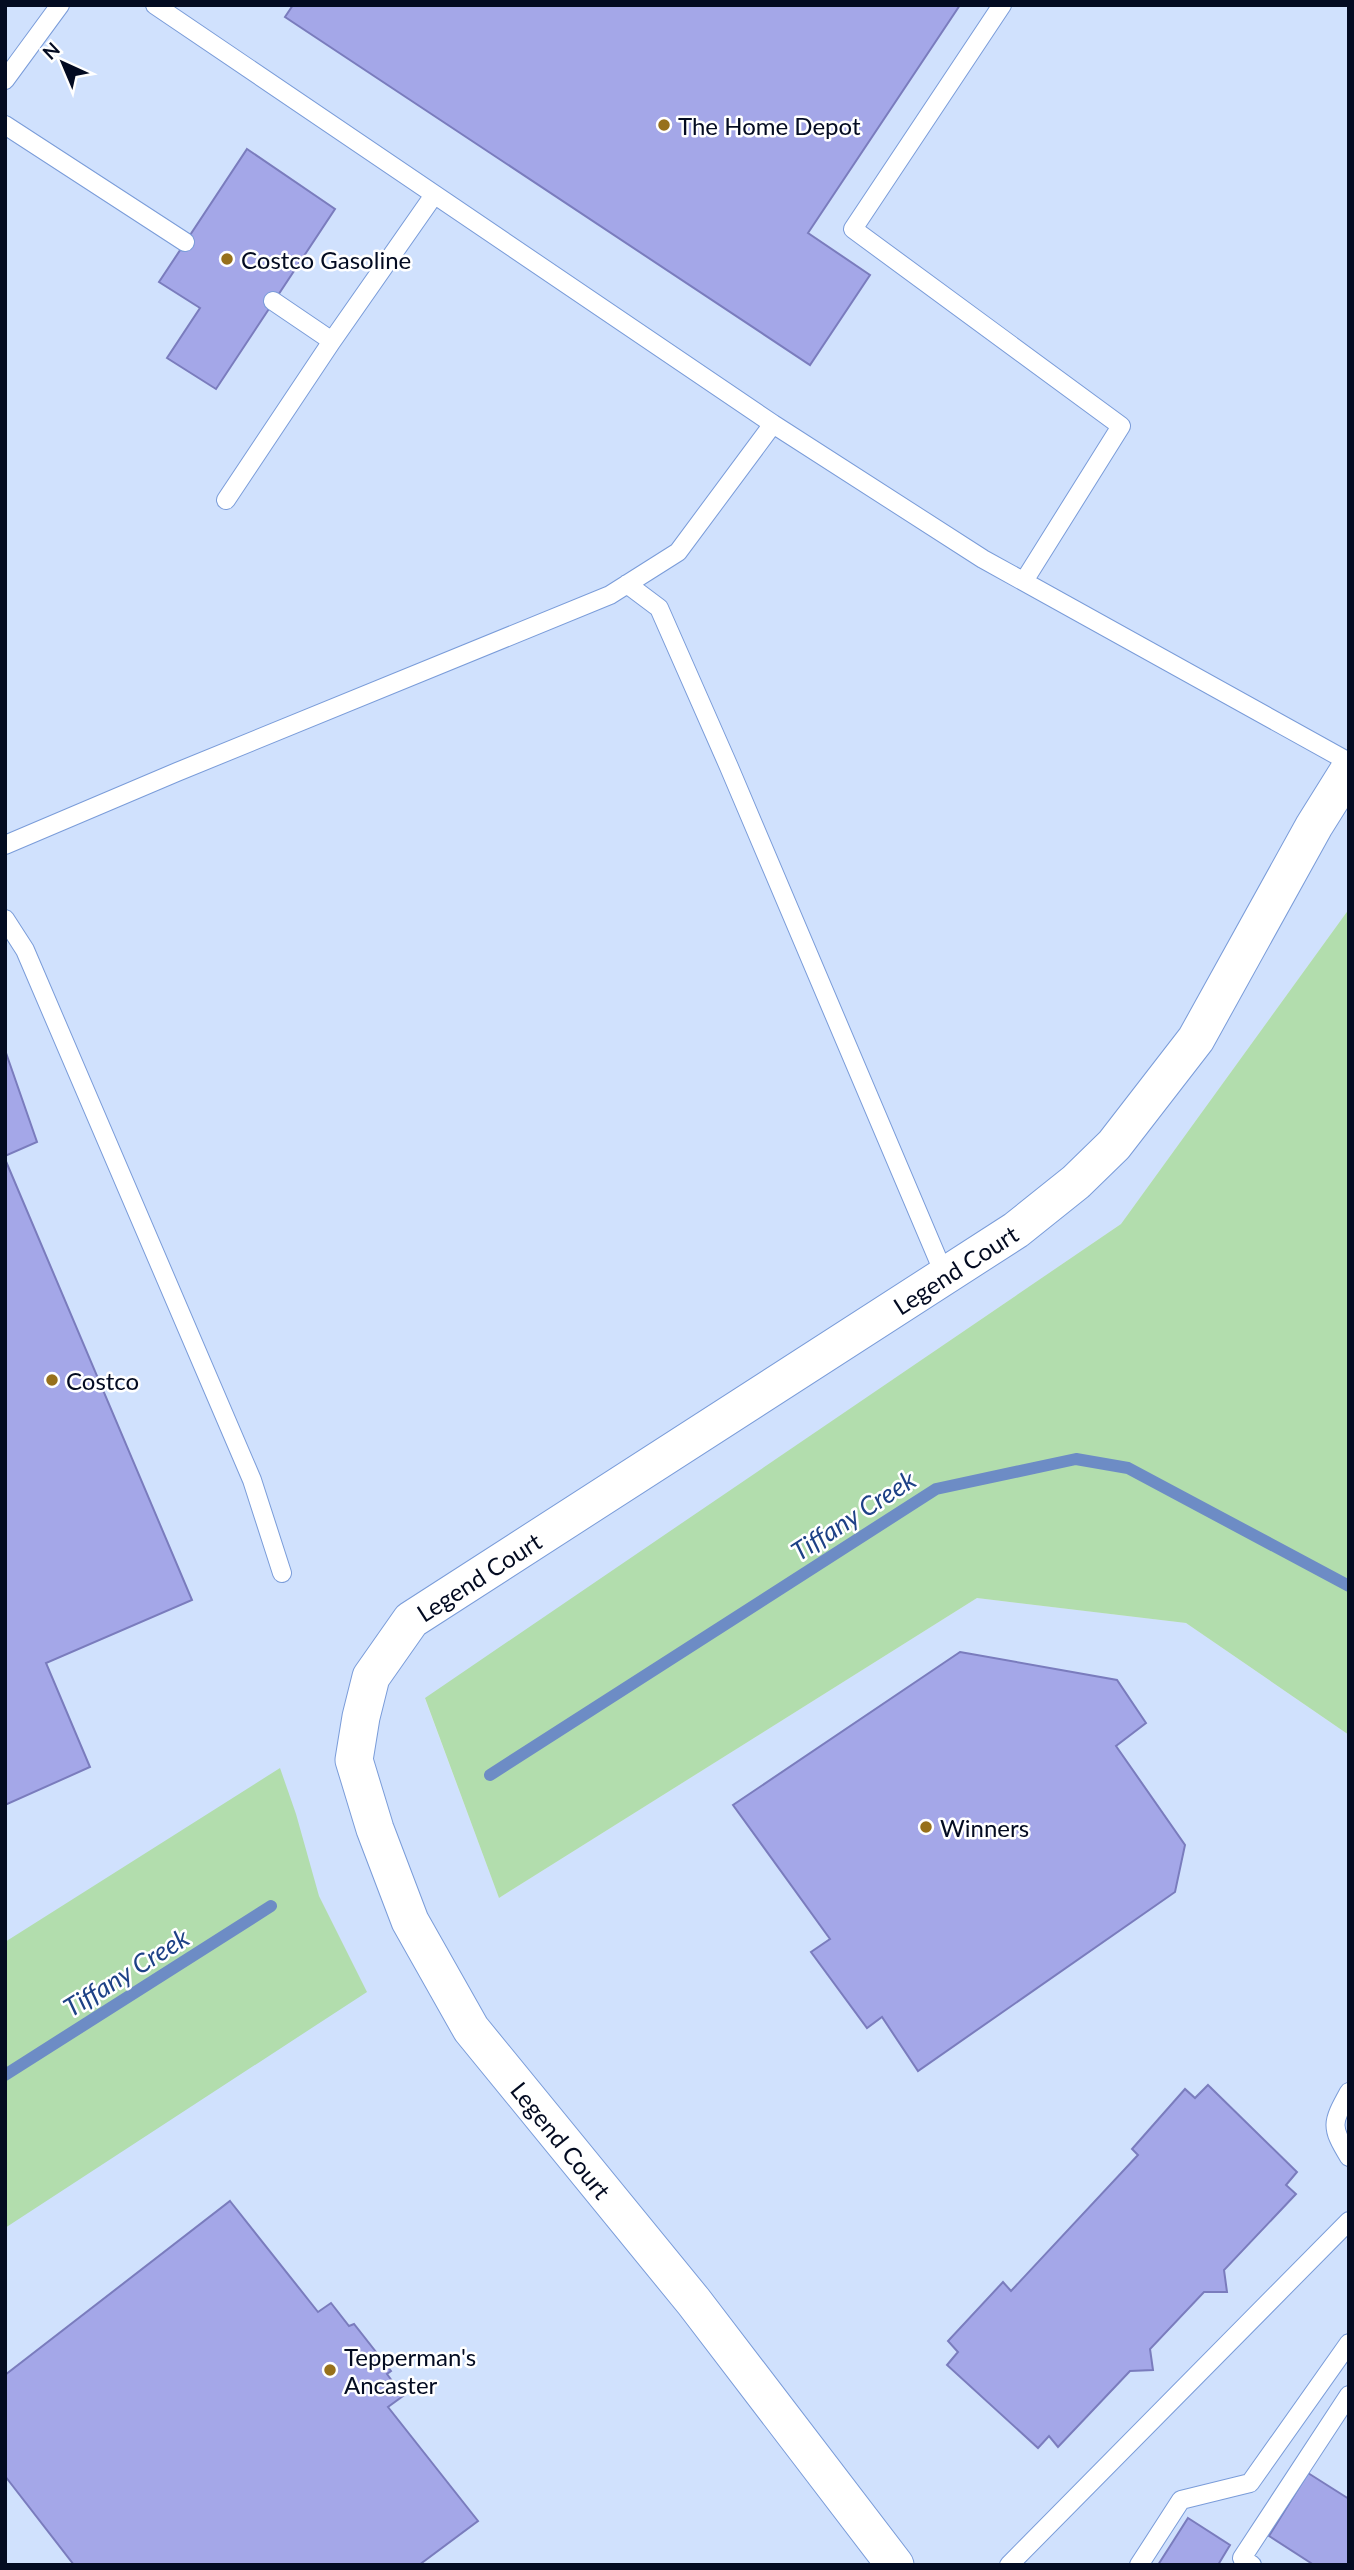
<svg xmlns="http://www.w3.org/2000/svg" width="1354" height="2570" viewBox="0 0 1354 2570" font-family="Lato,sans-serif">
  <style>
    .built { fill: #d0e1fd }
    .green { fill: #b2ddad }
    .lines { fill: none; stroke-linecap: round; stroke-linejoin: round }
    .stream { stroke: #6d8cc5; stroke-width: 12 }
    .building { fill: #a4a7e8; stroke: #7a7cbd; stroke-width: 2 }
    .lane-casing { stroke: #7a9cd9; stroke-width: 20 }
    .street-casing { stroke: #7a9cd9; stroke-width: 39 }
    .lane { stroke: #fff; stroke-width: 18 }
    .street { stroke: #fff; stroke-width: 37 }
    .poi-dot { fill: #97701b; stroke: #fff; stroke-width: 2.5 }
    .labels { text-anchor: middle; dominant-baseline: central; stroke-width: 5; stroke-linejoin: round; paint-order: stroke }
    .poi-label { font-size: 24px; fill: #030b21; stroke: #fff; text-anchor: start }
    .street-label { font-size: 24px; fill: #030b21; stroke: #fff }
    .water-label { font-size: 26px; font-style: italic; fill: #1d4186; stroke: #fff }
  </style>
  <rect width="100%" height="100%" fill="#e0e8f5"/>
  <path class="built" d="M5 5H1349V909L1121 1224 425 1699 499 1898 977 1598 1186 1623 1349 1735V2565H5Z"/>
  <path class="green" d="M1349 909V1735L1186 1623 977 1598 499 1898 425 1698 1121 1224Z
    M280 1768 296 1814 319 1896 367 1992 5 2228V1942Z"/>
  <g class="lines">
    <path class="stream" d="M490 1775 936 1489 1076 1459 1128 1468 1349 1586
      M5 2075 271 1906"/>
  </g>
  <path class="building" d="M293 5H960L808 233 870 275 810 365 285 17Z
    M247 149 335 209 216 389 167 358 200 308 159 282Z
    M5 1050 37 1142 5 1156Z
    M5 1159 192 1600 46 1663 90 1767 5 1805Z
    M960 1652 1117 1680 1146 1723 1116 1746 1185 1845 1175 1892 918 2071 882 2017 867 2028 811 1952 830 1939 733 1805Z
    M1208 2085 1297 2172 1286 2185 1296 2194 1224 2270 1227 2292H1204L1150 2349 1153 2370 1130 2371 1058 2447 1049 2436 1038 2448 947 2365 958 2352 948 2341 1003 2282 1011 2291 1138 2155 1132 2149 1185 2089 1195 2098Z
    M230 2201 318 2312 331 2303 349 2326 354 2324 391 2371 387 2374 403 2396 388 2407 478 2521 419 2565H74L5 2476V2375Z
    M1308 2473 1349 2499V2565H1314L1269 2536Z
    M1188 2518 1230 2545 1218 2565H1158Z"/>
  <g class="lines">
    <defs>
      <path id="lane" d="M155 5 773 424 983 559 1349 762
        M1002 5 853 229 1121 426 1024 581
        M5 80 60 5
        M5 125 185 242
        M273 301 332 341 434 195
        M226 500 332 341
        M627 584 659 608 729 767 945 1276
        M5 845 177 772 610 595 678 552 773 424
        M5 919 25 950 252 1480 282 1573
        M1349 2092C1332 2123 1330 2126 1349 2157
        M1009 2565 1349 2221
        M1139 2565 1181 2500 1250 2483 1349 2343
        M1252 2565 1242 2558 1349 2395"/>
      <g id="street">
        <path id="s1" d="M895 2565 694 2302 471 2029 410 1921 375 1829 354 1760 361 1717 371 1677 411 1620 1016 1230 1076 1182 1114 1145 1196 1039 1314 826 1349 770"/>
      </g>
    </defs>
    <use href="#lane" class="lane-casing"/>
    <use href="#street" class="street-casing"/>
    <use href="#lane" class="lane"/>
    <use href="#street" class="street"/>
  </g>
  <g class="poi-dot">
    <circle cx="664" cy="125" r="7"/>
    <circle cx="227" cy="259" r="7"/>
    <circle cx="52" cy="1380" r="7"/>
    <circle cx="926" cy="1827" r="7"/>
    <circle cx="330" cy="2370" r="7"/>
  </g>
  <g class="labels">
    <g class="poi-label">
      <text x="678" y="125">The Home Depot</text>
      <text x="241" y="259">Costco Gasoline</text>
      <text x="66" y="1380">Costco</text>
      <text x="940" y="1827">Winners</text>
      <text x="344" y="2356">Tepperman's<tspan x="344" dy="28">Ancaster</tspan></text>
    </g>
    <g class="street-label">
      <text stroke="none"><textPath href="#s1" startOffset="1780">Legend Court</textPath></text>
      <text stroke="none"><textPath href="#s1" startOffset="1213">Legend Court</textPath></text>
      <text transform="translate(561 2140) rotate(51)">Legend Court</text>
    </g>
    <g class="water-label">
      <text transform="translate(853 1515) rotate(-33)">Tiffany Creek</text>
      <text transform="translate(126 1972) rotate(-32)">Tiffany Creek</text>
    </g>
  </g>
  <rect width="1354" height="2570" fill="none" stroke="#030b21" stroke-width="14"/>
  <g transform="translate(63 63) rotate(316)" stroke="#ffffff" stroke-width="5" paint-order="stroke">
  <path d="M0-5L12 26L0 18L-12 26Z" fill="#030b21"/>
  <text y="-10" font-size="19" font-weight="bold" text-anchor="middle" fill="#030b21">N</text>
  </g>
</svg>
